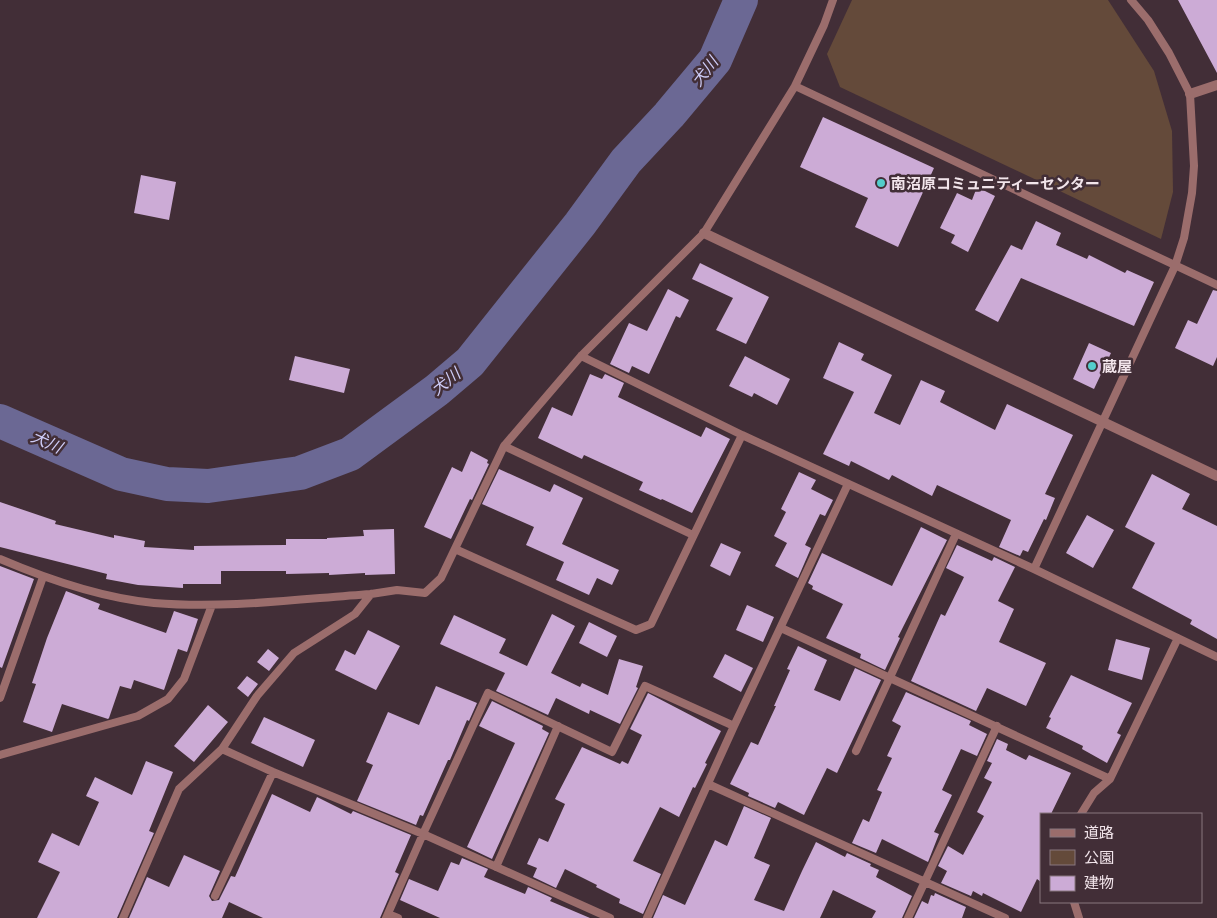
<svg xmlns="http://www.w3.org/2000/svg" width="1217" height="918" viewBox="0 0 1217 918" font-family="'Playfair Display','Noto Sans JP',serif">
  <style>
    .green { fill: #644a3a }
    .lines { fill: none; stroke-linecap: round; stroke-linejoin: round }
    .river { stroke: #6b6894; stroke-width: 34 }
    .building { fill: #ccabd6 }
    .service { stroke: #9b6d6c; stroke-width: 8 }
    .minor { stroke: #9b6d6c; stroke-width: 10 }
    .poi-dot { fill: #53cdcb; stroke: #422e37; stroke-width: 2 }
    .labels { text-anchor: middle; dominant-baseline: central; stroke-width: 5; stroke-linejoin: round; paint-order: stroke }
    .poi-label { font-size: 15px; font-weight: bold; fill: #f2e5eb; stroke: #422e37; text-anchor: start }
    .water-label { font-size: 16px; font-style: italic; fill: #ceccf7; stroke: #422e37 }
  </style>
  <rect width="100%" height="100%" fill="#422e37"/>
  <path class="green" d="M852 0H1108L1154 71 1172 131 1173 192 1161 239 840 87 827 54Z"/>
  <g class="lines">
    <path class="river" d="M0 421 121 474 167 484 208 486 300 473 350 454 437 390 470 362 580 224 626 161 669 115 715 60 741 0"/>
  </g>
  <path class="building" d="M1178 0H1217V73Z
    M823 117 934 168 898 247 855 227 868 198 800 167Z
    M141 175 176 182 169 220 134 213Z
    M977 187 995 196 968 252 951 243 955 235 940 228 957 193 972 200Z
    M1036 221 1061 233 1056 245 1087 259 1089 255 1125 273 1127 270 1154 282 1134 326 1021 278 998 322 975 310 1011 245 1022 250Z
    M700 263 769 297 746 344 716 330 733 298 692 279Z
    M668 289 689 300 680 318 676 316 649 374 632 366 629 373 610 364 629 323 647 331Z
    M1213 290 1217 291V357L1213 366 1175 348 1188 320 1197 324Z
    M839 342 864 354 861 360 892 375 874 413 900 425 921 380 945 391 940 402 995 430 1007 404 1073 435 1045 494 1055 498 1046 520 1044 519 1028 552 1023 550 1020 556 999 547 1011 520 937 485 932 496 892 475 889 480 851 461 849 466 823 454 854 392 823 378Z
    M1089 343 1111 353 1094 389 1073 379Z
    M295 356 350 369 344 393 289 380Z
    M745 356 790 379 777 405 754 393 752 397 729 386Z
    M590 374 602 379 605 374 624 383 618 397 701 437 706 427 730 439 692 513 662 499 661 500 639 490 643 482 584 455 582 459 538 438 552 407 572 416Z
    M471 451 488 460 487 463 489 464 472 500 470 499 451 539 424 527 452 467 462 472Z
    M499 469 550 492 554 484 583 498 562 544 619 570 612 585 597 578 589 595 556 580 564 562 526 545 534 527 482 504Z
    M799 472 816 480 811 489 833 500 825 516 820 514 805 545 811 548 798 578 775 566 787 543 774 536 786 512 781 509Z
    M1152 474 1190 494 1182 509 1217 526V639L1190 624 1192 620 1132 588 1155 543 1125 527Z
    M0 502 56 521 55 524 114 538V535L145 541 144 547 194 550V546L286 545V539H327V538L364 536 363 530 394 529 395 574 365 575V573L329 575V573L286 574V571H221V584H183V588L138 585 106 579 107 574 0 547Z
    M1087 515 1114 530 1093 568 1066 553Z
    M921 527 947 540 898 637 900 638 885 670 860 658 861 654 826 638 843 604 812 589 813 586 808 583 822 553 892 586Z
    M721 543 741 552 730 576 710 566Z
    M957 545 992 561 994 557 1015 567 998 601 1014 609 999 642 1046 663 1026 706 987 688 976 711 911 681 941 614 945 616 964 577 946 568Z
    M0 566 34 579 2 668 0 667Z
    M66 591 100 604 98 609 166 633 174 611 198 619 187 652 178 649 164 690 134 680 131 689 120 686 109 718 108 719 62 704 52 732 23 722 36 684 32 683 47 638Z
    M747 605 774 617 763 642 736 630Z
    M552 614 575 626 551 673 580 687 582 683 608 695 619 659 643 666 636 687 638 688 620 724 590 710 589 714 556 698 548 715 496 691 505 673 440 644 454 615 506 639 499 653 527 666Z
    M589 622 617 636 607 657 579 643Z
    M368 630 400 646 376 690 335 670 345 650 355 655Z
    M1116 639 1150 648 1142 680 1108 670Z
    M798 646 827 660 814 690 840 701 855 668 881 680 837 773 827 768 804 815 778 802 775 808 748 796 749 793 730 784 751 742 758 745 776 706H774L790 670 787 669Z
    M268 649 279 658 269 671 257 662Z
    M725 654 753 668 741 692 713 677Z
    M1071 675 1132 703 1117 733 1121 735 1107 763 1082 749 1083 746 1046 728 1051 718 1049 717Z
    M247 676 258 684 248 697 237 688Z
    M436 686 477 703 469 721 467 720 450 760H448L423 816 420 815 416 825 357 801 373 765 366 762 388 712 419 725Z
    M906 692 971 721 969 725 987 734 977 756 961 749 942 790 952 795 934 832 939 834 928 862 882 839 876 853 852 843 863 819 869 822 882 792 877 790 892 758 887 756 901 726 892 721Z
    M648 693 721 731 705 763 707 764 695 788 693 787 679 817 660 807 633 861 661 874 643 914 619 903 620 899 596 887 597 885 565 869 556 888 533 877 537 868 527 864 539 838 548 842 565 804 555 799 582 747 620 764 622 761 628 764 642 735 630 729Z
    M492 701 543 726 542 729 549 733 492 859 467 847 515 743 479 726Z
    M208 705 228 722 194 762 174 746Z
    M264 717 315 740 303 767 251 743Z
    M997 739 1008 744 1006 750 1026 760 1029 755 1071 773 1051 814H1041V882L1037 879 1021 912 983 893 982 896 973 891 971 896 941 883 947 871 938 866 948 846 963 855 984 816 977 812 992 782 984 778 992 763 987 761Z
    M146 761 173 772 149 831 154 833 117 918H37L60 872 38 862 52 833 79 846 99 802 86 796 95 777 132 795Z
    M272 794 310 812 317 797 351 814 353 811 411 835 395 872 399 874 380 918H263L229 902 222 918H129L147 877 169 887 184 855 220 871 209 896 212 901 219 900 231 876 235 877Z
    M744 806 771 818 754 858 770 865 754 900 784 911 802 871 816 842 845 857 847 853 871 864 870 866 879 870 876 877 912 896 902 918H872L876 911 833 890 820 918H653L663 895 685 905 715 840 727 846Z
    M462 858 488 869 484 877 525 894 528 887 552 898 550 901 590 918H440L400 900 409 879 438 891 451 862 459 865Z
    M935 893 966 907 962 918H914L922 901 928 904 931 895 934 896Z"/>
  <g class="lines">
    <path class="service" d="M795 86 824 25 833 0
      M581 356 742 435 1034 569 1217 657
      M504 446 693 535
      M455 549 636 630 651 624 742 435
      M0 559C49 580 101 598 154 603 226 609 299 599 371 594L397 590 425 593 441 578 504 446 581 356 704 233 795 86 1217 285
      M1034 569 1175 266 1184 238 1192 193 1194 166 1190 94 1169 53 1148 20 1131 0
      M781 628 1110 779
      M0 698 43 577
      M222 749 273 772 423 834 610 918
      M856 751 956 534
      M0 755 138 716 168 699 184 679 212 605
      M708 784 1005 918
      M1081 814 1094 793 1110 779 1178 638
      M496 867 558 726
      M215 896 273 772
      M1074 902 1079 918
      M388 914 398 918
      M123 918 179 789 222 749 257 696 294 653 355 614 371 594
      M386 918 423 834 488 693 612 752 645 686 734 726
      M647 918 734 726 848 484
      M908 918 997 726"/>
    <path class="minor" d="M1190 94 1217 85
      M704 233 1217 476"/>
  </g>
  <g class="poi-dot">
    <circle cx="881" cy="183" r="5"/>
    <circle cx="1092" cy="366" r="5"/>
  </g>
  <g class="labels">
    <g class="poi-label">
      <text x="891" y="183">南沼原コミュニティーセンター</text>
      <text x="1102" y="366">蔵屋</text>
    </g>
    <g class="water-label">
      <text transform="translate(704 71) rotate(-52)">犬川</text>
      <text transform="translate(445 381) rotate(-38)">犬川</text>
      <text transform="translate(47 441) rotate(24)">犬川</text>
    </g>
  </g>
  <rect x="1040" y="813" width="162" height="90" fill="#422e37" stroke="#88777f"/>
  <rect x="1050" y="829" width="25" height="8" fill="#9b6d6c" stroke="#88777f"/>
  <text x="1084" y="838" font-size="15" fill="#f2e5eb">道路</text>
  <rect x="1050" y="850" width="25" height="15" fill="#644a3a" stroke="#88777f"/>
  <text x="1084" y="863" font-size="15" fill="#f2e5eb">公園</text>
  <rect x="1050" y="876" width="25" height="15" fill="#ccabd6" stroke="#88777f"/>
  <text x="1084" y="888" font-size="15" fill="#f2e5eb">建物</text>
</svg>
